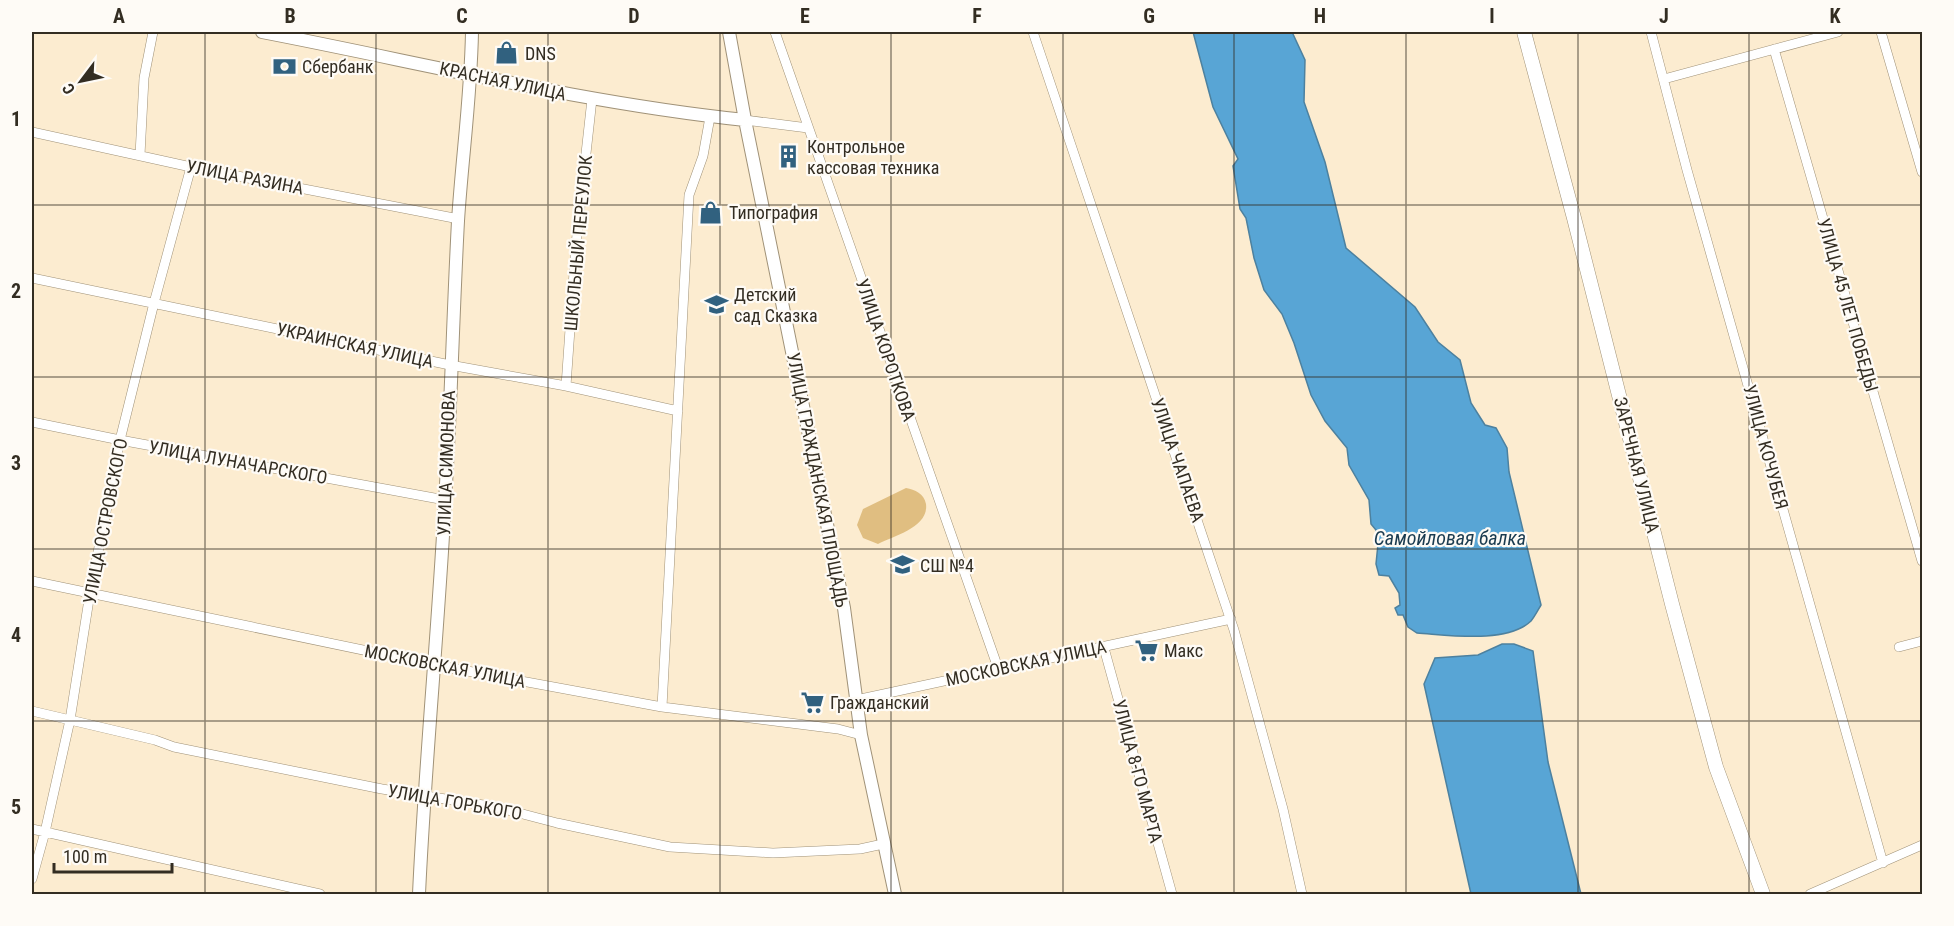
<svg xmlns="http://www.w3.org/2000/svg" width="1954" height="926" viewBox="0 0 1954 926" font-family="'Roboto Condensed',sans-serif">
  <style>
    .green { fill: #e0be81 }
    .water { fill: #58a5d5; stroke: #4d819f; stroke-width: 1.5 }
    .lines { fill: none; stroke-linecap: round; stroke-linejoin: round }
    .minor-casing { stroke: #a09278; stroke-width: 10 }
    .tertiary-casing { stroke: #a09278; stroke-width: 14 }
    .secondary-casing { stroke: #a09278; stroke-width: 15 }
    .minor { stroke: #fff; stroke-width: 9 }
    .tertiary { stroke: #fff; stroke-width: 12 }
    .secondary { stroke: #fff; stroke-width: 14 }
    .grid { fill: none; stroke: #332d22; stroke-width: 1.5; stroke-opacity: 0.55 }
    .labels { text-anchor: middle; dominant-baseline: central; stroke-width: 4.5; stroke-linejoin: round; paint-order: stroke }
    .poi-label { font-size: 18px; fill: #332d22; stroke: #fefbf6; text-anchor: start }
    .street-label { font-size: 18px; fill: #332d22; stroke: #fefbf6 }
    .water-label { font-size: 20px; font-style: italic; fill: #1a3b50; stroke: #fefbf6 }
    .neatline { fill: none; stroke: #332d22; stroke-width: 2 }
    .grid-label { font-size: 20px; text-anchor: middle; font-weight: bold; fill: #332d22 }
  </style>
  <rect width="100%" height="100%" fill="#fcecd0"/>
  <path class="green" d="M906 488C915 490 924 493 926 504 929 527 894 536 878 544L863 538 857 525 863 509Z"/>
  <path class="water" d="M1193 32H1292L1305 60 1304 102 1325 162 1346 248 1415 307 1438 342 1460 360 1471 403 1485 425 1496 428 1507 448 1509 472 1541 605C1538 610 1535 616 1531 621 1507 644 1449 635 1417 633L1408 627 1403 615H1398L1395 608 1400 605 1399 593 1389 576 1379 575 1376 564 1378 544 1376 530 1371 524 1369 500 1349 465 1347 448 1325 421 1311 395 1294 343 1282 314 1264 290 1254 258 1246 218 1240 209 1233 166 1238 159 1213 107Z
    M1502 644H1514L1533 651 1548 762 1581 894H1471L1424 684 1435 658 1478 655Z"/>
  <g class="lines">
    <defs>
      <path id="minor" d="M775 32 998 668
        M1033 32 1234 630 1283 809 1302 894
        M1651 32 1687 170 1883 863
        M1881 32 1922 172
        M1774 49 1922 561
        M1664 79 1838 32
        M745 120 808 128
        M32 132 191 167 459 219
        M140 155 144 78 153 32
        M32 278 450 365 566 386 678 411
        M566 386 576 244 592 99
        M32 422 120 440 445 500
        M32 581 435 665 662 707 838 729 861 735
        M1899 647 1922 641
        M1104 648 1172 894
        M856 700C981 672 1106 647 1231 619
        M662 707 689 195 703 156 710 117
        M32 711 155 740 174 747 382 789 496 807 557 823 670 847 773 853 860 849 883 844
        M32 829 320 894
        M32 879 45 832 70 720 90 593 120 440 154 303 191 167
        M1810 894 1922 845"/>
      <path id="tertiary" d="M262 32C423 63 582 103 745 120
        M729 32 745 120 844 608 861 735 895 894
        M419 894C425 763 438 633 445 501 451 408 453 315 458 221 462 158 471 95 472 32"/>
      <path id="secondary" d="M1524 32 1574 218 1672 604 1716 767 1763 894"/>
    </defs>
    <use href="#minor" class="minor-casing"/>
    <use href="#tertiary" class="tertiary-casing"/>
    <use href="#secondary" class="secondary-casing"/>
    <use href="#minor" class="minor"/>
    <use href="#tertiary" class="tertiary"/>
    <use href="#secondary" class="secondary"/>
  </g>
  <path class="grid" d="M205 32V894M376 32V894M548 32V894M720 32V894M891 32V894M1063 32V894M1234 32V894M1406 32V894M1578 32V894M1749 32V894M32 205H1922M32 377H1922M32 549H1922M32 721H1922"/>
  <defs>
    <symbol id="shop-bare" viewBox="-9 -9 18 18"><path d="M-5-2.5h2.3a2.7 3.5 0 0 1 5.4 0H5L5.5 6h-11ZM-1.5-2.5h3a1.5 2.3 0 0 0-3 0Z" fill="#31617f" stroke="#fefbf6" stroke-width="2.5" paint-order="stroke"/></symbol>
    <symbol id="bank-bare" viewBox="-9 -9 18 18"><path d="M-6-4H6V4H-6ZM0-2.3a2.3 2.3 0 1 0 0 4.6a2.3 2.3 0 1 0 0-4.6Z" fill="#31617f" stroke="#fefbf6" stroke-width="2.5" paint-order="stroke"/></symbol>
    <symbol id="building-bare" viewBox="-9 -9 18 18"><path d="M-4-6H4V6H1V3H-1V6H-4ZM-2.5-4.3h1.7v1.8h-1.7ZM.8-4.3h1.7v1.8H.8ZM-2.5-1h1.7V.8h-1.7ZM.8-1h1.7V.8H.8Z" fill="#31617f" stroke="#fefbf6" stroke-width="2.5" paint-order="stroke"/></symbol>
    <symbol id="school-bare" viewBox="-9 -9 18 18"><path d="M0-5L7-2L0 1L-7-2ZM-4 1L0 2.5L4 1V4Q0 6-4 4Z" fill="#31617f" stroke="#fefbf6" stroke-width="2.5" paint-order="stroke"/></symbol>
    <symbol id="supermarket-bare" viewBox="-9 -9 18 18"><path d="M-6-5.5h2.5l.6 2H6L4.5 2H-2.5L-4.4-4H-6ZM-1.5 3.2a1.3 1.3 0 1 0 .1 0ZM3 3.2a1.3 1.3 0 1 0 .1 0Z" fill="#31617f" stroke="#fefbf6" stroke-width="2.5" paint-order="stroke"/></symbol>
  </defs>
  <g fill-rule="evenodd">
    <use href="#shop-bare" x="490" y="36" width="33" height="33"/>
    <use href="#bank-bare" x="268" y="50" width="33" height="33"/>
    <use href="#building-bare" x="772" y="140" width="33" height="33"/>
    <use href="#shop-bare" x="694" y="196" width="33" height="33"/>
    <use href="#school-bare" x="700" y="288" width="33" height="33"/>
    <use href="#school-bare" x="886" y="548" width="33" height="33"/>
    <use href="#supermarket-bare" x="1130" y="634" width="33" height="33"/>
    <use href="#supermarket-bare" x="796" y="686" width="33" height="33"/>
  </g>
  <g class="labels">
    <g class="poi-label">
      <text x="525" y="53">DNS</text>
      <text x="302" y="66">Сбербанк</text>
      <text x="807" y="146">Контрольное<tspan x="807" dy="21">кассовая техника</tspan></text>
      <text x="729" y="212">Типография</text>
      <text x="734" y="294">Детский<tspan x="734" dy="21">сад Сказка</tspan></text>
      <text x="920" y="565">СШ №4</text>
      <text x="1164" y="650">Макс</text>
      <text x="830" y="702">Гражданский</text>
    </g>
    <g class="street-label">
      <text transform="translate(503 81) rotate(12)">КРАСНАЯ УЛИЦА</text>
      <text transform="translate(245 177) rotate(11)">УЛИЦА РАЗИНА</text>
      <text transform="translate(578 243) rotate(-85)">ШКОЛЬНЫЙ ПЕРЕУЛОК</text>
      <text transform="translate(1848 305) rotate(74)">УЛИЦА 45 ЛЕТ ПОБЕДЫ</text>
      <text transform="translate(355 345) rotate(12)">УКРАИНСКАЯ УЛИЦА</text>
      <text transform="translate(886 350) rotate(71)">УЛИЦА КОРОТКОВА</text>
      <text transform="translate(1766 447) rotate(75)">УЛИЦА КОЧУБЕЯ</text>
      <text transform="translate(1178 460) rotate(71)">УЛИЦА ЧАПАЕВА</text>
      <text transform="translate(238 462) rotate(10)">УЛИЦА ЛУНАЧАРСКОГО</text>
      <text transform="translate(446 463) rotate(-88)">УЛИЦА СИМОНОВА</text>
      <text transform="translate(1637 465) rotate(76)">ЗАРЕЧНАЯ УЛИЦА</text>
      <text transform="translate(818 480) rotate(79)">УЛИЦА ГРАЖДАНСКАЯ ПЛОЩАДЬ</text>
      <text transform="translate(105 521) rotate(-79)">УЛИЦА ОСТРОВСКОГО</text>
      <text transform="translate(1026 663) rotate(-12)">МОСКОВСКАЯ УЛИЦА</text>
      <text transform="translate(445 666) rotate(11)">МОСКОВСКАЯ УЛИЦА</text>
      <text transform="translate(1138 771) rotate(75)">УЛИЦА 8-ГО МАРТА</text>
      <text transform="translate(455 802) rotate(10)">УЛИЦА ГОРЬКОГО</text>
    </g>
    <g class="water-label">
      <text x="1450" y="538">Самойловая балка</text>
    </g>
  </g>
  <rect width="1954" height="926" fill="none" stroke="#fefbf6" stroke-width="66"/>
  <g transform="translate(81 81) rotate(238)" stroke="#fefbf6" stroke-width="4.5" paint-order="stroke">
  <path d="M0-4.5L10 22L0 15L-10 22Z" fill="#332d22"/>
  <text y="-9" font-size="16" font-weight="bold" text-anchor="middle" fill="#332d22">С</text>
  </g>
  <path d="M54 863v9h118v-9" fill="none" stroke="#332d22" stroke-width="3"/>
  <text x="63" y="863" font-size="18" fill="#332d22" stroke="#fefbf6" stroke-width="4.5" paint-order="stroke">100 m</text>
  <rect x="33" y="33" width="1888" height="860" class="neatline"/>
  <g class="grid-label">
    <text x="119" y="23">A</text>
    <text x="290" y="23">B</text>
    <text x="462" y="23">C</text>
    <text x="634" y="23">D</text>
    <text x="805" y="23">E</text>
    <text x="977" y="23">F</text>
    <text x="1149" y="23">G</text>
    <text x="1320" y="23">H</text>
    <text x="1492" y="23">I</text>
    <text x="1664" y="23">J</text>
    <text x="1835" y="23">K</text>
    <text x="16" y="126">1</text>
    <text x="16" y="298">2</text>
    <text x="16" y="470">3</text>
    <text x="16" y="642">4</text>
    <text x="16" y="814">5</text>
  </g>
</svg>
